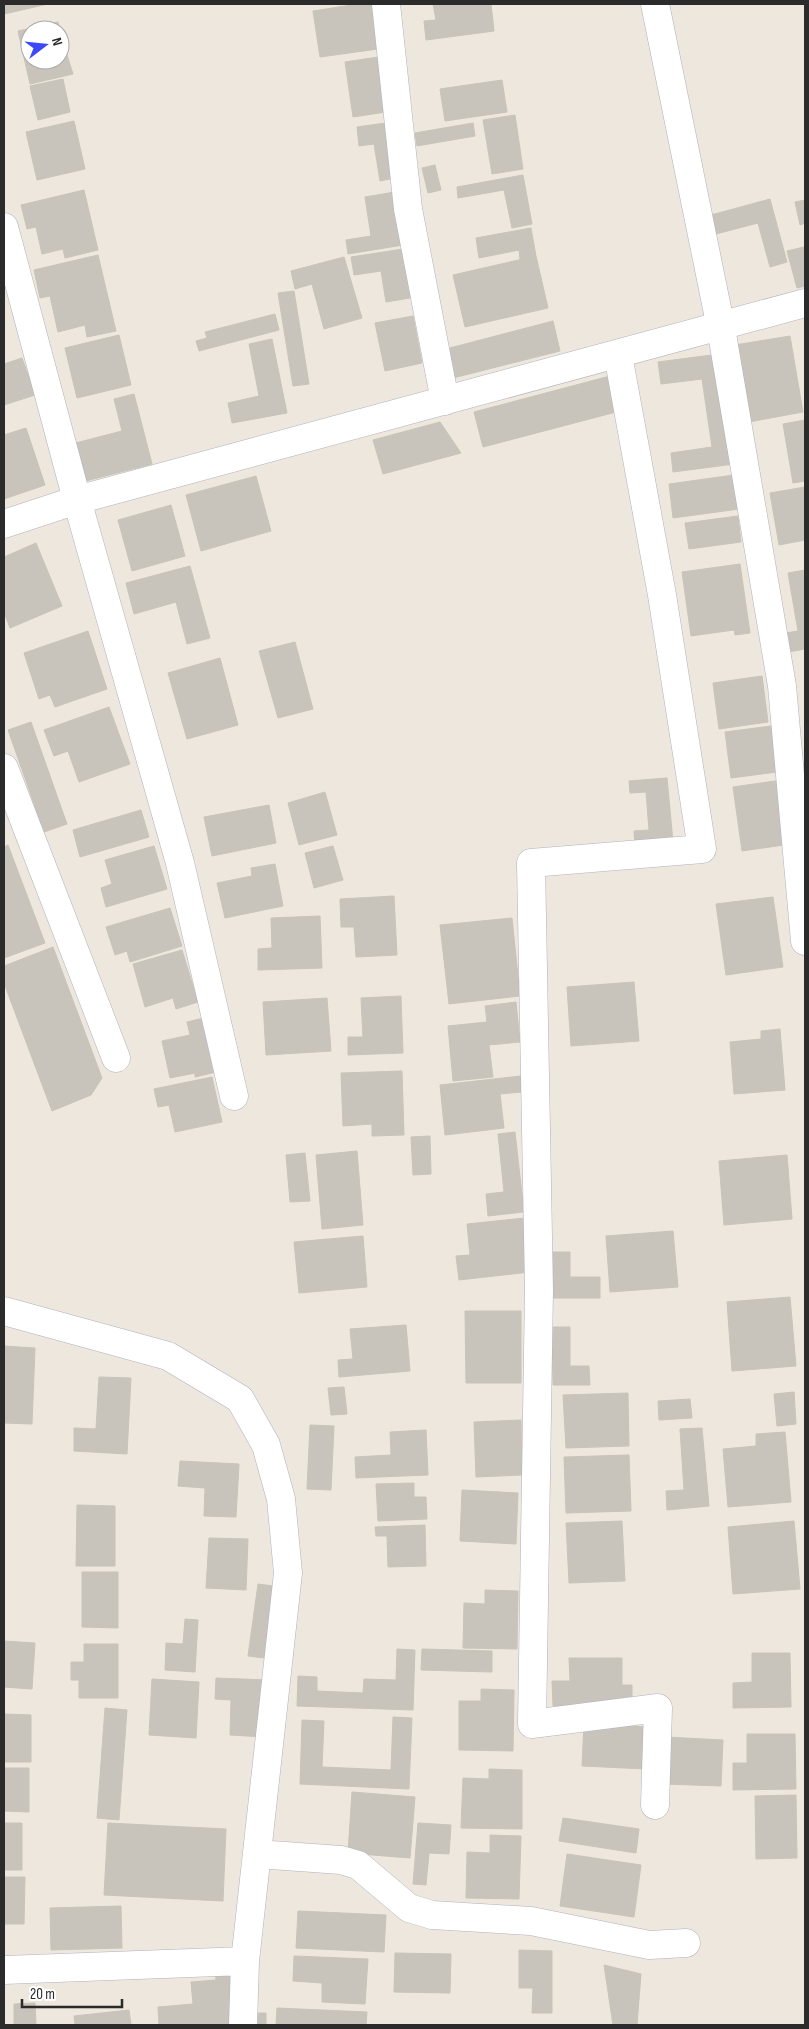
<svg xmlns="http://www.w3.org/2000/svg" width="809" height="2029" viewBox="0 0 809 2029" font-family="'Sofia Sans Condensed',sans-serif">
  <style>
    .building { fill: #c8c4bc; stroke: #c8c4b6 }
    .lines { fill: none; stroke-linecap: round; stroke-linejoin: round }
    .minor-casing { stroke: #b1b1be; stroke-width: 29 }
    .minor { stroke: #fff; stroke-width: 28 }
  </style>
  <rect width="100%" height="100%" fill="#ede7dd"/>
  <path class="building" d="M4 4H48L4 14Z
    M358 4H371L378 49 320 57 313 11Z
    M433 4H491L494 31 426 40 424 21 436 20Z
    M58 22 59 30H30V60H60V33L73 74 30 84 18 31Z
    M378 57 386 112 353 117 345 62Z
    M63 79 70 112 38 120 30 86Z
    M502 80 507 112 445 121 440 89Z
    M515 115 523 169 492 174 483 120Z
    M74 121 85 169 37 180 26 132Z
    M386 123 395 178 380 181 374 144 359 146 357 127Z
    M473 123 475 136 417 146 415 133Z
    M435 165 441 190 428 193 422 168Z
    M523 175 532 224 512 228 504 190 458 198 457 187Z
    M84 190 98 250 65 258 63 249 42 254 36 227 27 229 21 205Z
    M395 192 403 245 348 254 346 240 371 236 365 197Z
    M770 199 787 262 770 267 758 223 716 234 711 215Z
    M805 200V223L800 225 795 202Z
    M531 228 536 256 520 259 519 250 479 258 476 238Z
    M804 247 805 286 797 288 787 251Z
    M403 249 410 298 386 302 381 271 354 275 351 257Z
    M98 255 116 331 87 337 85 325 58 332 50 296 40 298 34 270Z
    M536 256 548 308 465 327 453 275Z
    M344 257 362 318 324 329 312 284 295 289 291 271Z
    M294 291 309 384 293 386 278 293Z
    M275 314 279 330 199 351 196 341 207 338 205 332Z
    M413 316 422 363 385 371 375 323Z
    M553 321 560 351 449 379 442 350Z
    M119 335 131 385 77 398 65 348Z
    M790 336 803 412 749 422 735 345Z
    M272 339 287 413 232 423 228 403 259 396 249 344Z
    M719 354 734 464 673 472 671 453 712 447 702 379 661 384 658 362Z
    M22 358 35 395 4 405V364Z
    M610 376 620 411 483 447 474 412Z
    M134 394 152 464 74 484 64 446 122 431 114 399Z
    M805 420V481L793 483 783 424Z
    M440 422 461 453 383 474 373 440Z
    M26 428 45 485 4 499V435Z
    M734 475 739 509 673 518 669 484Z
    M256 476 271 531 201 551 186 495Z
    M805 487V540L779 545 770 493Z
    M171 505 185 556 132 571 118 520Z
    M738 516 741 542 689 549 685 523Z
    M36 543 62 606 10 628 4 612V557Z
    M740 564 750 633 735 635 734 630 691 636 682 572Z
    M190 566 210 638 187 644 176 602 134 614 126 583Z
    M805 570V649L778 654 774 635 798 631 788 573Z
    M88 631 107 689 55 707 50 695 39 699 24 653Z
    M295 642 313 709 278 718 259 651Z
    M220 658 238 725 187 739 168 673Z
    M762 676 768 722 719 729 713 683Z
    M109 707 130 764 79 782 68 751 54 756 44 730Z
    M31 722 67 824 44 832 8 730Z
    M771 726 777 772 731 778 725 732Z
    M667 778 673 842 635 845 634 831 649 830 646 792 630 793 629 781Z
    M782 780 791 844 742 851 733 787Z
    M325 792 337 835 299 845 288 803Z
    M269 805 276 843 212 856 204 817Z
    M141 810 149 837 80 857 73 830Z
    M8 845 45 943 4 958V847Z
    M154 846 167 889 106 907 101 888 112 884 105 860Z
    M333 846 343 880 314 888 305 853Z
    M275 864 283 906 225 918 217 883 252 876 251 868Z
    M394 896 397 955 356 957 354 927H341L340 899Z
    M773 897 783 967 726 975 716 904Z
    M170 908 182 946 130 962 127 951 115 955 106 927Z
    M320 916 322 968 258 970V949L272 948 271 918Z
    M512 918 520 996 449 1004 440 925Z
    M53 947 102 1078 91 1095 52 1111 4 983V966Z
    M182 950 198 1002 176 1009 173 998 145 1007 133 964Z
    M634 982 639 1041 571 1046 567 987Z
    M401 996 403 1053 348 1055V1037H363L361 998Z
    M327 998 331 1051 266 1055 263 1002Z
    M516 1002 520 1042 489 1045 493 1077 453 1081 448 1026 487 1022 485 1006Z
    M204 1018 216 1072 195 1077V1073L170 1078 162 1041 190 1035 187 1022Z
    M780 1029 785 1090 734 1094 730 1042 761 1039V1031Z
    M402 1071 404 1135 372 1136V1124L343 1126 341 1073Z
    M521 1076 522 1092 500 1094 504 1128 445 1135 440 1085Z
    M212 1077 222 1122 175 1132 169 1105 158 1107 154 1089Z
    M515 1132 524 1212 488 1216 486 1194 504 1192 498 1134Z
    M430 1136 431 1174 413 1175 411 1137Z
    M357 1151 363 1225 322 1229 316 1155Z
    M305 1153 310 1201 290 1202 286 1155Z
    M787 1155 792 1219 724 1225 719 1161Z
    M525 1218 530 1272 459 1280 456 1256 470 1255 467 1224Z
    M673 1231 678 1287 610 1292 606 1236Z
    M363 1236 367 1287 299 1293 294 1242Z
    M549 1252H570V1277H600V1298H549Z
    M790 1297 796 1366 732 1371 727 1302Z
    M465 1311H521V1383H466Z
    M406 1325 410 1371 339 1377 338 1360 353 1359 350 1329Z
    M552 1327H570V1366H589L590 1385H553Z
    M4 1346 35 1348 32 1424 4 1423Z
    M99 1377 131 1378 127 1454 74 1451V1428L96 1429Z
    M344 1387 347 1414 331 1415 328 1388Z
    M794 1392 796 1424 777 1426 774 1394Z
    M628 1393 629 1446 566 1448 563 1395Z
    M690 1399 692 1418 659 1420 658 1401Z
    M521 1420 522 1475 476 1477 474 1422Z
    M310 1425 334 1426 331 1490 307 1489Z
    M702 1428 709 1506 667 1510 666 1491 684 1490 680 1429Z
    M426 1430 428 1475 356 1478 355 1457 391 1455 390 1432Z
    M785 1432 791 1502 728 1507 723 1449 756 1446V1434Z
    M629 1455 631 1511 566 1513 564 1457Z
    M180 1461 239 1464 236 1517 204 1516 205 1488 178 1486Z
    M414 1483V1497H426L427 1519 378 1521 376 1484Z
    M462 1490 518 1493 516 1544 460 1541Z
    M77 1505 115 1506V1566H76Z
    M622 1521 625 1581 569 1583 566 1523Z
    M794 1521 800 1589 733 1594 728 1527Z
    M425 1525 426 1566 388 1567 387 1536H376L375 1527Z
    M209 1538 248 1539 246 1590 206 1588Z
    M82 1572H118V1628L82 1627Z
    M258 1584 281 1587 272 1659 248 1656Z
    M485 1590 518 1591 517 1649 463 1648 464 1603 485 1604Z
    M185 1619 198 1620 195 1672 165 1670 166 1643 183 1644Z
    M4 1641 35 1643 32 1689 4 1687Z
    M84 1644H118V1698H79V1680H71V1662H84Z
    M397 1649 415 1650 413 1710 297 1706 298 1676 317 1677V1691L363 1693 364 1679 396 1680Z
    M422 1649 492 1651V1672L421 1670Z
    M752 1653H790L791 1707 733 1708V1683L752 1682Z
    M569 1658H622V1685H632V1705L553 1706 552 1681H570Z
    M216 1678 267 1680 264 1737 230 1735 231 1700 215 1699Z
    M152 1679 199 1682 196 1738 149 1735Z
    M481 1689 514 1690 513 1751 459 1750V1701H481Z
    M105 1708 127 1710 119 1820 97 1818Z
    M4 1714 31 1715V1762H4Z
    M393 1717 412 1718 409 1789 300 1784 302 1720 324 1721 322 1767 391 1770Z
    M584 1724 648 1727 646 1769 582 1766Z
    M747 1734H795L796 1789 733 1790V1763H747Z
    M666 1737 723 1740 721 1786 664 1784Z
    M4 1768H29V1812L4 1811Z
    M489 1769 522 1770V1829L461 1828 463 1778 489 1779Z
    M352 1792 415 1797 410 1858 348 1853Z
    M796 1795 797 1858 756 1859 755 1796Z
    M563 1818 639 1829 636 1853 559 1841Z
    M4 1823H22V1870H4Z
    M108 1823 226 1829 223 1901 104 1895Z
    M418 1823 451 1825 449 1854 429 1853 426 1885 413 1884Z
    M490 1835 521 1836 519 1899 466 1898 467 1852 490 1853Z
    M567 1854 641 1865 634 1917 560 1906Z
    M4 1877H25L24 1924H4Z
    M121 1906 122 1948 51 1950 50 1908Z
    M298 1911 386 1915 384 1952 296 1948Z
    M519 1950 552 1951V2013H532L533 1988H519Z
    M395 1953 451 1954 450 1993 394 1992Z
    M294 1956 368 1959 365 2004 322 2002V1983L293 1981Z
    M604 1965 641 1974 637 2025H613Z
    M215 1970 233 1972 231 2025H159L158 2007 193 2004 191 1982 216 1980Z
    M35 2003 36 2025H14V2004Z
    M277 2008 367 2012 366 2025H276Z
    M129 2010 131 2025H75L74 2016Z
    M250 2013H266V2025H250Z"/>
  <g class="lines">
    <defs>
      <path id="minor" d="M386 4 408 209 445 401
        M655 4 721 328 782 686 805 941
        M4 227 77 500 180 863 234 1096
        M618 355 662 595 702 849 531 863 539 1290 532 1724 658 1708 655 1805
        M4 524 77 500 805 303
        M4 768 116 1058
        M4 1311 168 1356 240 1399 266 1445 281 1499 288 1573 245 1961 243 2025
        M257 1854 341 1860 358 1865 409 1908 432 1915 531 1921 649 1945 686 1943
        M4 1970 245 1961"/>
    </defs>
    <use href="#minor" class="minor-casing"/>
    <use href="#minor" class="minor"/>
  </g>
  <rect width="809" height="2029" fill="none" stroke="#2b2b2b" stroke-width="10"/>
  <g transform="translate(45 45) rotate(74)"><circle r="24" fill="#ffffff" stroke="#aaaaaa"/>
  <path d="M0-4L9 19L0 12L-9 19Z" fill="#3b49fb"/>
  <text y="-8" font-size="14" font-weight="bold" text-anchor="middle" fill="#2b2b2b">N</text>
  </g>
  <path d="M22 1999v8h100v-8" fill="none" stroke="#2b2b2b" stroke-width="2.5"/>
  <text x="30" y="1999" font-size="15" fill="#2b2b2b" stroke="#ffffff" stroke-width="4" paint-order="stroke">20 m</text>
</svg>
